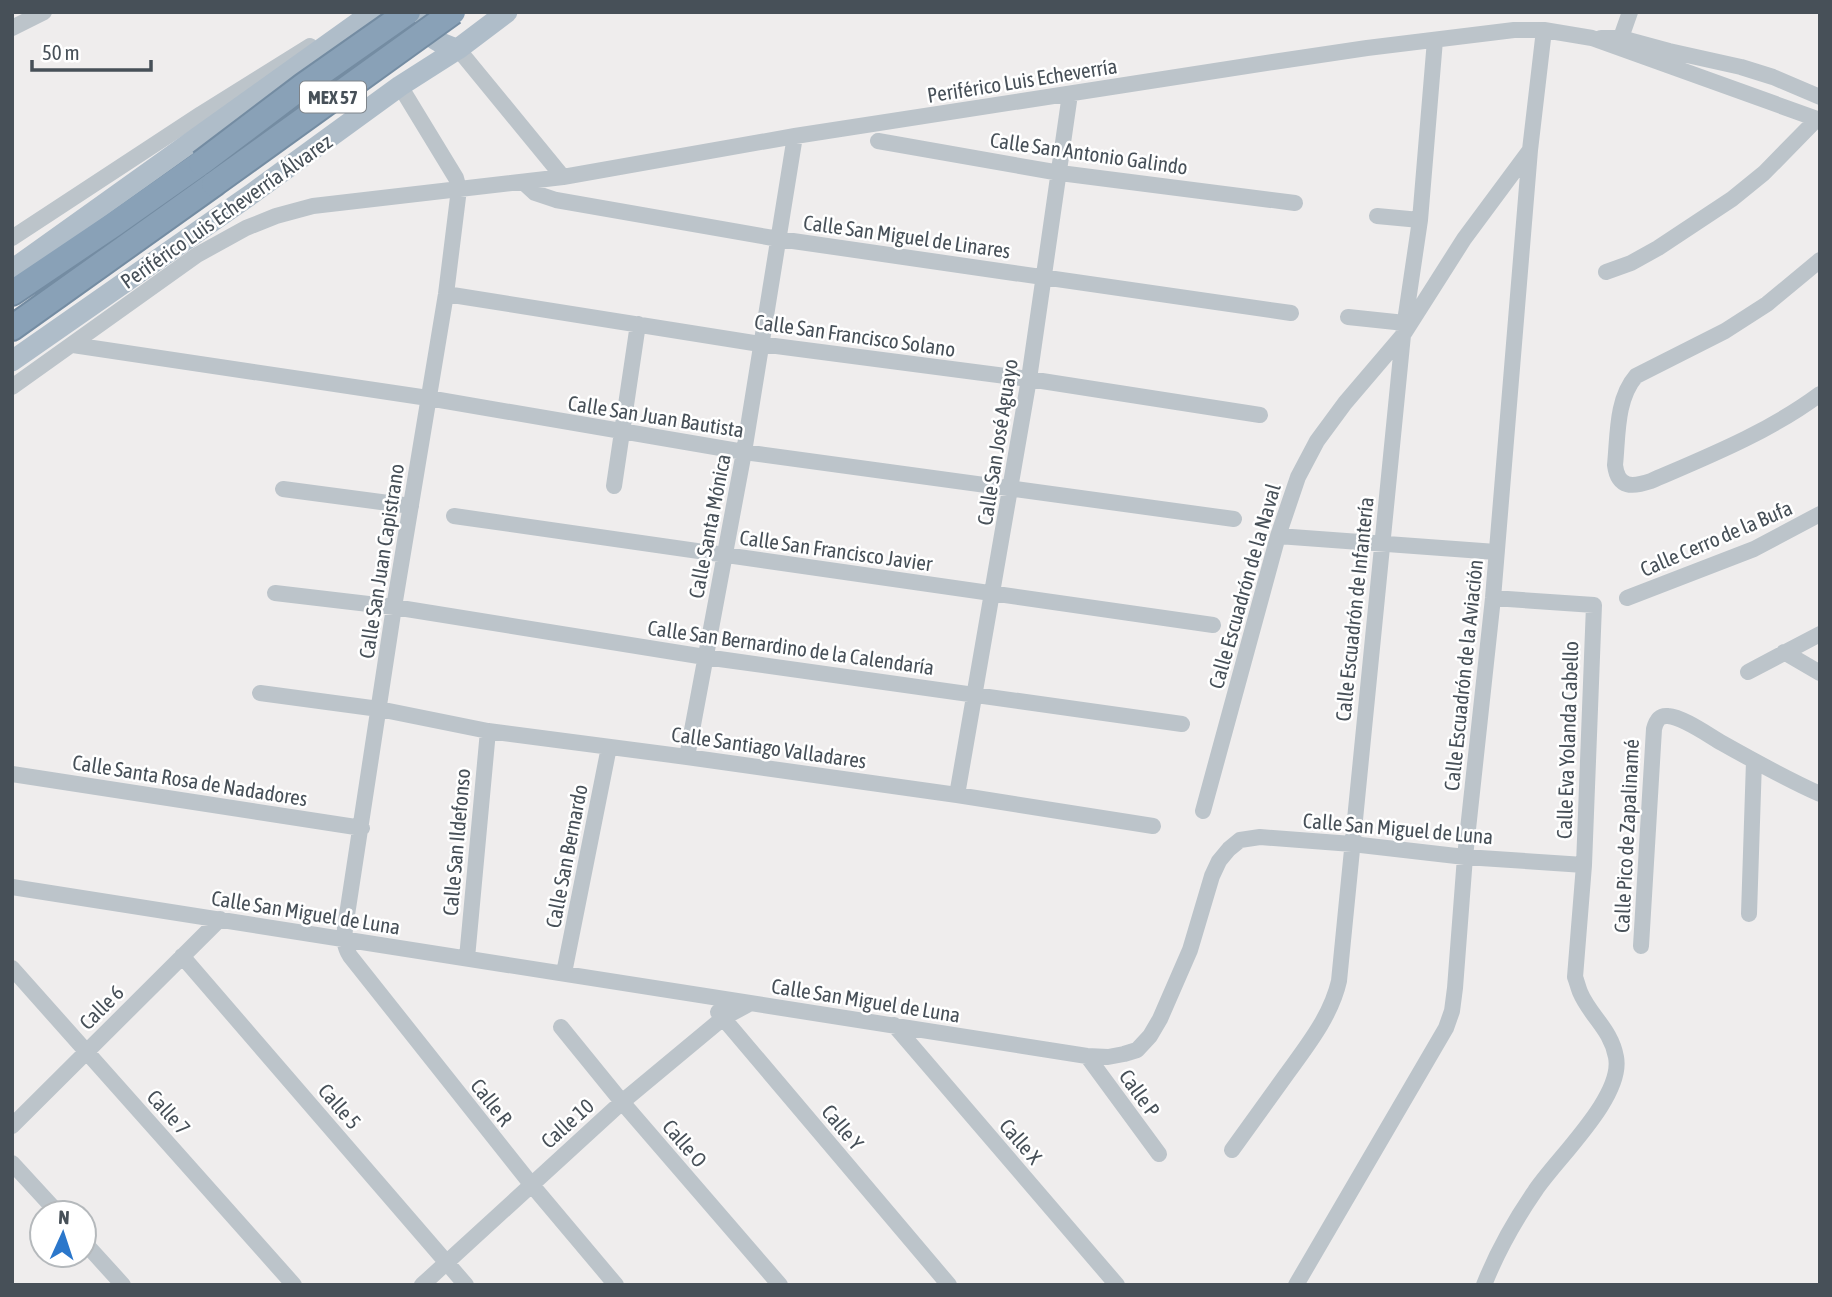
<svg xmlns="http://www.w3.org/2000/svg" width="1832" height="1297" viewBox="0 0 1832 1297" font-family="'Asap Condensed',sans-serif">
  <style>
    .lines { fill: none; stroke-linecap: round; stroke-linejoin: round }
    .highway-casing { stroke: #748ca2; stroke-width: 28 }
    .minor { stroke: #bcc4ca; stroke-width: 16 }
    .major { stroke: #afbdc9; stroke-width: 21 }
    .highway { stroke: #89a1b7; stroke-width: 24 }
    .highway-bridge-casing { stroke: #748ca2; stroke-width: 28; stroke-linecap: butt }
    .highway-bridge { stroke: #89a1b7; stroke-width: 24 }
    .labels { text-anchor: middle; dominant-baseline: central; stroke-width: 5; stroke-linejoin: round; paint-order: stroke }
    .shield { fill: #fff; stroke: #7e848a; stroke-width: 2 }
    .shield-label { font-size: 19px; font-weight: bold; fill: #475058 }
    .street-label { font-size: 21px; fill: #475058; stroke: #fff }
  </style>
  <rect width="100%" height="100%" fill="#efeded"/>
  <g class="lines">
    <defs>
      <path id="highway" d="M12 293 113 225 201 163
        M12 328 214 184"/>
    </defs>
    <use href="#highway" class="highway-casing"/>
    <path class="minor" d="M12 28 44 12
      M1601 38H1621L1669 51 1741 67 1773 77 1820 97
      M1618 46 1630 12
      M458 49 563 177
      M400 86 456 178 459 189 446 294 394 607 345 928C344 940 344 946 350 956L531 1184 616 1285
      M878 141 1060 173 1295 203
      M523 182 535 193 556 200 779 239 1291 313
      M1377 216 1420 220
      M12 238 201 114 310 46
      M1820 260 1767 304 1725 331 1636 376C1616 399 1618 436 1615 465 1618 489 1633 487 1651 481 1709 456 1769 432 1820 394
      M1606 272 1631 263 1658 248 1732 199 1764 173 1817 119
      M446 294 760 344 1029 379 1260 415
      M1348 317 1405 323
      M73 345 428 398 744 452 1234 519
      M12 387 197 255 246 228 276 216 313 206 563 177 795 136 1273 62 1367 48 1514 30H1544L1592 38 1820 120
      M614 486 638 324
      M283 489 411 506
      M454 516 1213 625
      M1278 536 1496 552
      M275 593 394 607 705 657 1182 724
      M1627 598 1754 549 1820 514
      M1784 652 1820 673
      M1748 672 1820 634
      M260 693 379 709 488 731 687 757 957 795 1153 826
      M687 757 744 452 795 136
      M12 774 362 828
      M957 795 1029 379 1070 94
      M1203 811 1278 536 1298 477 1317 441 1345 403 1403 335 1464 239 1530 150
      M12 887 1087 1056 1108 1057 1124 1054 1137 1050 1150 1036 1160 1019 1190 950 1212 876 1219 861 1229 849 1240 840 1260 837 1352 844 1465 857 1584 865
      M1749 914 1754 761
      M1641 946 1654 729C1656 721 1659 715 1668 716 1683 717 1708 735 1722 743 1754 761 1786 779 1820 794
      M182 956 466 1285
      M467 958 488 731
      M12 968 294 1285
      M564 973 609 747
      M718 1012 949 1285
      M894 1025 1117 1285
      M561 1027 622 1102 780 1285
      M1087 1056 1159 1154
      M12 1126 220 919
      M1232 1150C1250 1125 1268 1100 1286 1075 1307 1046 1331 1016 1339 981L1403 335 1420 220 1435 40
      M12 1163 58 1213
      M84 1242 123 1285
      M422 1285 622 1102 723 1018 749 1004
      M1296 1285 1446 1028 1452 1011 1455 988 1465 857 1493 598 1530 150 1544 30
      M1484 1285C1497 1252 1515 1220 1535 1191 1556 1159 1624 1097 1616 1057 1611 1029 1590 1016 1580 992 1578 987 1577 982 1575 977L1584 865 1594 605 1493 598"/>
    <path class="major" d="M417 12C422 34 437 44 458 49
      M12 270 373 12
      M12 361 253 193 400 86 458 49 507 12"/>
    <use href="#highway" class="highway"/>
    <defs>
      <path id="highway-bridge" d="M201 163 304 85 408 12
        M214 184 453 12"/>
    </defs>
    <use href="#highway-bridge" class="highway-bridge-casing"/>
    <use href="#highway-bridge" class="highway-bridge"/>
  </g>
  <g class="labels">
    <rect class="shield" x="300" y="81.5" width="66" height="31" rx="5"/>
    <g class="shield-label">
      <text x="333" y="97">MEX 57</text>
    </g>
    <g class="street-label">
      <text transform="translate(1022 80) rotate(-9)">Periférico Luis Echeverría</text>
      <text transform="translate(1089 153) rotate(8)">Calle San Antonio Galindo</text>
      <text transform="translate(226 211) rotate(-35)">Periférico Luis Echeverría Álvarez</text>
      <text transform="translate(907 236) rotate(8)">Calle San Miguel de Linares</text>
      <text transform="translate(855 335) rotate(8)">Calle San Francisco Solano</text>
      <text transform="translate(656 416) rotate(9)">Calle San Juan Bautista</text>
      <text transform="translate(997 442) rotate(-81)">Calle San José Aguayo</text>
      <text transform="translate(709 526) rotate(-79)">Calle Santa Mónica</text>
      <text transform="translate(1716 538) rotate(-23)">Calle Cerro de la Bufa</text>
      <text transform="translate(836 550) rotate(8)">Calle San Francisco Javier</text>
      <text transform="translate(381 561) rotate(-81)">Calle San Juan Capistrano</text>
      <text transform="translate(1244 586) rotate(-74)">Calle Escuadrón de la Naval</text>
      <text transform="translate(1354 609) rotate(-84)">Calle Escuadrón de Infantería</text>
      <text transform="translate(791 647) rotate(8)">Calle San Bernardino de la Calendaría</text>
      <text transform="translate(1463 675) rotate(-84)">Calle Escuadrón de la Aviación</text>
      <text transform="translate(1567 740) rotate(-88)">Calle Eva Yolanda Cabello</text>
      <text transform="translate(769 747) rotate(8)">Calle Santiago Valladares</text>
      <text transform="translate(190 780) rotate(9)">Calle Santa Rosa de Nadadores</text>
      <text transform="translate(1398 828) rotate(5)">Calle San Miguel de Luna</text>
      <text transform="translate(1626 836) rotate(-87)">Calle Pico de Zapalinamé</text>
      <text transform="translate(456 842) rotate(-85)">Calle San Ildefonso</text>
      <text transform="translate(566 856) rotate(-79)">Calle San Bernardo</text>
      <text transform="translate(306 912) rotate(9)">Calle San Miguel de Luna</text>
      <text transform="translate(866 1000) rotate(9)">Calle San Miguel de Luna</text>
      <text transform="translate(101 1007) rotate(-45)">Calle 6</text>
      <text transform="translate(1140 1093) rotate(54)">Calle P</text>
      <text transform="translate(492 1102) rotate(52)">Calle R</text>
      <text transform="translate(340 1106) rotate(49)">Calle 5</text>
      <text transform="translate(169 1112) rotate(48)">Calle 7</text>
      <text transform="translate(567 1123) rotate(-42)">Calle 10</text>
      <text transform="translate(843 1127) rotate(50)">Calle Y</text>
      <text transform="translate(1021 1141) rotate(49)">Calle X</text>
      <text transform="translate(685 1143) rotate(49)">Calle O</text>
    </g>
  </g>
  <rect width="1832" height="1297" fill="none" stroke="#475058" stroke-width="28"/>
  <g transform="translate(63 1234) rotate(3)"><circle r="33" fill="#ffffff" stroke="#b5b9bc" stroke-width="2"/>
  <path d="M0-5L12 26L0 18L-12 26Z" fill="#2b77cb"/>
  <text y="-10" font-size="19" font-weight="bold" text-anchor="middle" fill="#475058">N</text>
  </g>
  <path d="M32 60v10h119v-10" fill="none" stroke="#475058" stroke-width="3.5"/>
  <text x="42" y="60" font-size="21" fill="#475058" stroke="#ffffff" stroke-width="5" paint-order="stroke">50 m</text>
</svg>
